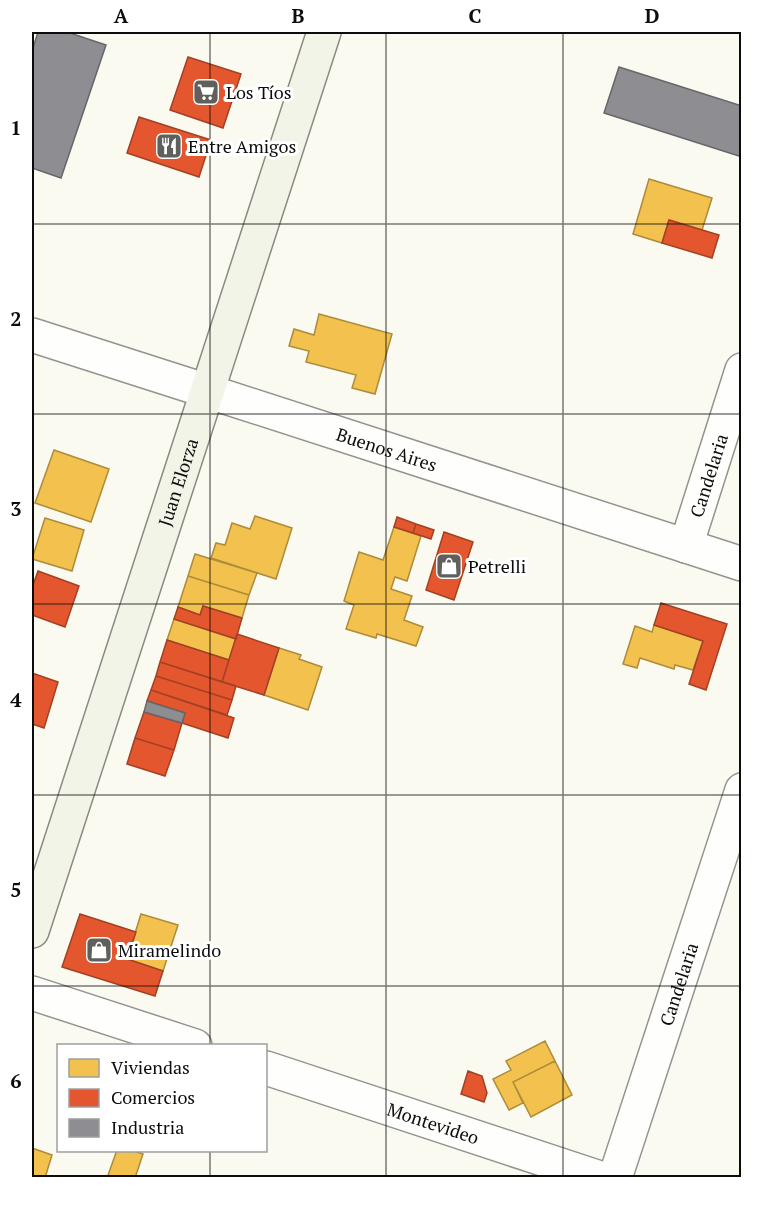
<svg xmlns="http://www.w3.org/2000/svg" width="773" height="1209" viewBox="0 0 773 1209" font-family="'PT Serif',serif">
  <style>
    .homes { fill: #f2c14e; stroke: #ad8b3a; stroke-width: 1.5 }
    .shops { fill: #e4572e; stroke: #a34024; stroke-width: 1.5 }
    .industry { fill: #8d8d92; stroke: #66666a; stroke-width: 1.5 }
    .lines { fill: none; stroke-linecap: round; stroke-linejoin: round }
    .minor-casing { stroke: #93938f; stroke-width: 36 }
    .tertiary-casing { stroke: #93938f; stroke-width: 36 }
    .secondary-casing { stroke: #8a8a85; stroke-width: 36 }
    .minor { stroke: #fefefd; stroke-width: 33 }
    .tertiary { stroke: #fefefd; stroke-width: 33 }
    .secondary { stroke: #f3f4e8; stroke-width: 33 }
    .grid { fill: none; stroke: #0c0c0c; stroke-width: 1.5; stroke-opacity: 0.55 }
    .labels { text-anchor: middle; dominant-baseline: central; stroke-width: 6; stroke-linejoin: round; paint-order: stroke }
    .poi-label { font-size: 18px; fill: #0c0c0c; stroke: #fff; text-anchor: start }
    .street-label { font-size: 18px; fill: #0c0c0c; stroke: #fff }
    .neatline { fill: none; stroke: #0c0c0c; stroke-width: 2 }
    .grid-label { font-size: 20px; text-anchor: middle; font-weight: bold; fill: #0c0c0c }
  </style>
  <rect width="100%" height="100%" fill="#fafaf0"/>
  <path class="homes" d="M649 179 712 198 702 230 669 220 662 243 633 234Z
    M319 314 392 334 375 394 352 388 356 375 306 362 309 351 289 346 294 329 314 335Z
    M54 450 109 469 91 522 35 503Z
    M255 516 292 528 276 579 211 558 216 543 225 545 232 523 250 529Z
    M45 518 84 530 72 571 32 559Z
    M394 527 421 536 407 581 395 577 391 589 412 596 404 620 423 627 416 646 377 634 376 638 346 629 354 605 344 601 359 552 383 560Z
    M195 554 257 573 249 595 188 576Z
    M188 576 249 595 242 618 203 606 200 615 178 607Z
    M174 619 236 639 229 660 167 640Z
    M654 625 703 641 693 670 675 665 674 669 640 658 637 668 623 664 635 626 652 632Z
    M279 648 301 655 299 659 322 667 308 710 264 695Z
    M141 914 178 925 163 971 127 959Z
    M545 1041 555 1061 513 1082 523 1103 509 1110 493 1079 511 1070 506 1061Z
    M555 1061 572 1095 531 1117 513 1082Z
    M32 1148 52 1155 45 1178H32Z
    M117 1150H131L143 1154 135 1178H107Z"/>
  <path class="shops" d="M188 57 241 74 223 128 170 110Z
    M139 117 211 140 199 177 127 153Z
    M669 220 719 235 712 258 662 243Z
    M397 517 416 524 413 533 394 527Z
    M416 524 434 530 431 539 413 533Z
    M444 532 473 542 454 600 426 590Z
    M38 571 79 586 65 627 32 615V588Z
    M661 603 727 624 706 690 689 684 703 641 654 625Z
    M203 606 242 618 236 639 174 619 178 607 200 615Z
    M237 634 279 648 264 695 222 682Z
    M167 640 229 660 222 682 160 662Z
    M160 662 236 686 232 700 156 676Z
    M32 673 58 682 44 728 32 724Z
    M156 676 232 700 227 715 151 690Z
    M151 690 234 718 228 738 182 723 185 713 147 701Z
    M144 712 182 723 174 750 135 738Z
    M135 738 174 750 165 776 127 764Z
    M80 914 136 932 127 959 163 971 155 996 62 967Z
    M468 1071 482 1076 487 1093 484 1102 461 1094Z"/>
  <path class="industry" d="M38 32H67L106 45 61 178 32 168V51Z
    M619 67 742 106V157L604 113Z
    M147 701 185 713 182 723 144 712Z"/>
  <g class="lines">
    <defs>
      <g id="minor">
        <path d="M32 335 207 391"/>
        <path id="s1" d="M686 546 742 370"/>
        <path d="M32 993 195 1046"/>
        <path id="s2" d="M266 1068 600 1178"/>
        <path id="s3" d="M615 1178 742 790"/>
      </g>
      <g id="tertiary">
        <path id="s4" d="M207 391 742 564"/>
      </g>
      <g id="secondary">
        <path id="s5" d="M32 931 324 32"/>
      </g>
    </defs>
    <use href="#minor" class="minor-casing"/>
    <use href="#tertiary" class="tertiary-casing"/>
    <use href="#secondary" class="secondary-casing"/>
    <use href="#minor" class="minor"/>
    <use href="#tertiary" class="tertiary"/>
    <use href="#secondary" class="secondary"/>
  </g>
  <path class="grid" d="M210 32V1046M386 32V1178M563 32V1178M32 224H742M32 414H742M32 604H742M32 795H742M32 986H742M210 1150V1178"/>
  <defs>
    <symbol id="supermarket-square" viewBox="-11 -11 22 22"><rect x="-9" y="-9" width="18" height="18" rx="4" fill="#5f5f5c" stroke="#fff"/><path d="M-6-5.5h2.5l.6 2H6L4.5 2H-2.5L-4.4-4H-6ZM-1.5 3.2a1.3 1.3 0 1 0 .1 0ZM3 3.2a1.3 1.3 0 1 0 .1 0Z" fill="#fff"/></symbol>
    <symbol id="restaurant-square" viewBox="-11 -11 22 22"><rect x="-9" y="-9" width="18" height="18" rx="4" fill="#5f5f5c" stroke="#fff"/><path d="M-5-6h1v4h1v-4h1v4h1v-4h1v5L-1.5 .5V6h-2V.5L-5-1ZM5-6V6H3V1.5H1.5Q1.5-4 5-6Z" fill="#fff"/></symbol>
    <symbol id="shop-square" viewBox="-11 -11 22 22"><rect x="-9" y="-9" width="18" height="18" rx="4" fill="#5f5f5c" stroke="#fff"/><path d="M-5-2.5h2.3a2.7 3.5 0 0 1 5.4 0H5L5.5 6h-11ZM-1.5-2.5h3a1.5 2.3 0 0 0-3 0Z" fill="#fff"/></symbol>
  </defs>
  <g fill-rule="evenodd">
    <use href="#supermarket-square" x="191" y="77" width="30" height="30"/>
    <use href="#restaurant-square" x="154" y="131" width="30" height="30"/>
    <use href="#shop-square" x="434" y="551" width="30" height="30"/>
    <use href="#shop-square" x="84" y="935" width="30" height="30"/>
  </g>
  <g class="labels">
    <g class="poi-label">
      <text x="226" y="92">Los Tíos</text>
      <text x="188" y="146">Entre Amigos</text>
      <text x="468" y="566">Petrelli</text>
      <text x="118" y="950">Miramelindo</text>
    </g>
    <g class="street-label">
      <text stroke="none"><textPath href="#s4" startOffset="189">Buenos Aires</textPath></text>
      <text stroke="none"><textPath href="#s1" startOffset="74">Candelaria</textPath></text>
      <text stroke="none"><textPath href="#s5" startOffset="472">Juan Elorza</textPath></text>
      <text stroke="none"><textPath href="#s3" startOffset="204">Candelaria</textPath></text>
      <text stroke="none"><textPath href="#s2" startOffset="176">Montevideo</textPath></text>
    </g>
  </g>
  <rect width="773" height="1209" fill="none" stroke="#ffffff" stroke-width="66"/>
  <rect x="57" y="1044" width="210" height="108" fill="#ffffff" stroke="#9e9e9e" stroke-width="1.5"/>
  <rect x="69" y="1059" width="30" height="18" fill="#f2c14e" stroke="#9e9e9e" stroke-width="1.5"/>
  <text x="111" y="1074" font-size="18" fill="#0c0c0c">Viviendas</text>
  <rect x="69" y="1089" width="30" height="18" fill="#e4572e" stroke="#9e9e9e" stroke-width="1.5"/>
  <text x="111" y="1104" font-size="18" fill="#0c0c0c">Comercios</text>
  <rect x="69" y="1119" width="30" height="18" fill="#8d8d92" stroke="#9e9e9e" stroke-width="1.5"/>
  <text x="111" y="1134" font-size="18" fill="#0c0c0c">Industria</text>
  <rect x="33" y="33" width="707" height="1143" class="neatline"/>
  <g class="grid-label">
    <text x="121" y="23">A</text>
    <text x="298" y="23">B</text>
    <text x="475" y="23">C</text>
    <text x="652" y="23">D</text>
    <text x="16" y="135">1</text>
    <text x="16" y="326">2</text>
    <text x="16" y="516">3</text>
    <text x="16" y="707">4</text>
    <text x="16" y="897">5</text>
    <text x="16" y="1088">6</text>
  </g>
</svg>
